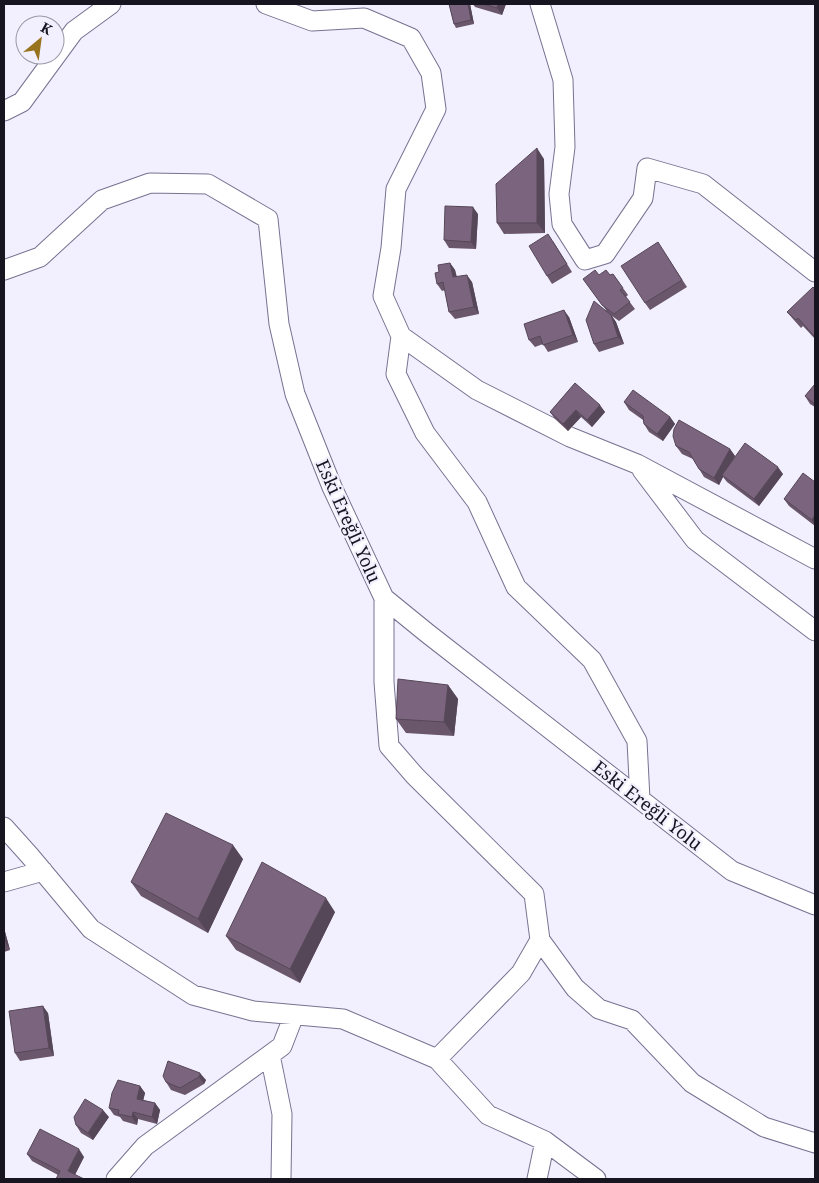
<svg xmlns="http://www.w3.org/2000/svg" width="819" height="1183" viewBox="0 0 819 1183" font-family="'Noto Serif',serif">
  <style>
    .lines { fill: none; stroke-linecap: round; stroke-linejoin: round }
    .street-casing { stroke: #777291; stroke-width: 21 }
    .street { stroke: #fff; stroke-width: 19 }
    .wall { fill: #6a576c }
    .shaded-wall { fill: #564758 }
    .building { fill: #7b657e; stroke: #564758 }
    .labels { text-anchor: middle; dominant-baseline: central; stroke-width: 4.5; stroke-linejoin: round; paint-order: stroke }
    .street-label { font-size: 18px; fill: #171520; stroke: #f2f0fe }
  </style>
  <rect width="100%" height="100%" fill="#f2f0fe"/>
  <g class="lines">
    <defs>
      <path id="street" d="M266 4 312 21 364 18 411 38 431 73 436 109 396 189 391 248 383 296 401 336 396 374 425 433 477 502 516 587 592 660 637 741 640 799
        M540 4 563 80 565 147 559 194 562 224 585 260 605 254 643 198 647 168 703 184 815 272
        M4 111 22 102 74 31 111 4
        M4 270 40 257 102 200 150 183 208 184 268 219 279 324 295 394 332 487 384 598 427 633 732 871 815 905
        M401 336 477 390 570 437 637 464 815 559
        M642 470 695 540 815 631
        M384 598V682L389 746 415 776 534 894 540 940 521 973 437 1059
        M4 827 30 856 91 929 193 995 253 1011 343 1019 437 1059 488 1115 545 1141 596 1179
        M4 882 43 871
        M540 940 575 988 599 1009 632 1020 692 1083 764 1127 815 1143
        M270 1055 282 1114 281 1179
        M116 1179 145 1146 282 1046 294 1015
        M537 1179 545 1141"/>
    </defs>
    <use href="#street" class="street-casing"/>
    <use href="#street" class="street"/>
  </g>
  <path class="wall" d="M449 4H470L474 24 456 28 454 24Z
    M473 4H506L502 15 475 7Z
    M544 159 545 233 504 234 497 223Z
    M478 214 476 249 449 248 444 240Z
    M553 241 572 272 552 284 547 276Z
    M663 250 687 287 650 310 645 303Z
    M450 263 455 270 457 277 472 282 479 314 455 319 449 312 445 290 442 291 437 284 439 272Z
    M613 274 628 295 626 297 635 309 619 321 612 316 616 322 624 344 599 352 594 344 606 310 583 279 610 275Z
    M815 289V339L803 326 801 328 793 319 787 312Z
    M569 317 578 342 548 352 543 344 535 347 529 340Z
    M575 383 605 412 592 427 581 417 568 431 555 419 550 412Z
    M815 384V407L810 404 805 396Z
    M624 402 670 417 675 424 663 441 649 432 644 424 643 420 629 410Z
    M676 446 730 449 735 456 733 459 783 474 759 506 727 482 723 477 719 485 704 477 693 459 682 454Z
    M815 482V526L789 506 784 499Z
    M448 685 458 699 454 736 406 733 396 719Z
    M243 859 208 933 141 896 131 882Z
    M335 912 300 983 236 950 226 936Z
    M4 928 10 950 4 952Z
    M48 1013 54 1056 20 1061 15 1053Z
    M168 1061 206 1080 204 1084 185 1095 171 1090 166 1082Z
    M140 1086 145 1093 143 1100 155 1103 160 1110 157 1124 138 1119 137 1125 123 1121 120 1117 114 1115 109 1108Z
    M109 1117 93 1140 81 1133 76 1125Z
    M27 1154 84 1157 75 1175H58L32 1161Z"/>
  <path class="shaded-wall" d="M468 4H470L474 24 471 20Z
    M498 4H506L502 15 497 8Z
    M537 148 544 159 545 233 537 223Z
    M473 207 478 214 476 249 471 242Z
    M450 263 455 270 458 285 453 277Z
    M467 275 472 282 479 314 474 307Z
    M564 310 569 317 578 342 573 335Z
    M611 315 616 322 624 344 618 337Z
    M600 405 605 412 592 427 587 420Z
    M576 410 581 417 568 431 563 424Z
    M670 417 675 424 663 441 657 434Z
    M730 449 735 456 724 476 722 475 723 477 719 485 714 478Z
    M778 467 783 474 759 506 754 499Z
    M815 515V525L812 520Z
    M448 685 458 699 454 736 444 722Z
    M233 845 243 859 208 933 198 919Z
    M326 898 335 912 300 983 290 969Z
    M4 928 10 950 5 942 4 938Z
    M43 1006 48 1013 54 1056 49 1048Z
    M200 1073 206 1080 204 1084 199 1077Z
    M140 1086 145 1093 142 1106 137 1099Z
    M155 1103 160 1110 157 1124 152 1117Z
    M103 1110 109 1117 93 1140 88 1133Z
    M133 1112 138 1119 137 1125 132 1117Z
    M79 1149 84 1157 73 1178 68 1171Z"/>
  <path class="building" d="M449 4H468L471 20 454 24Z
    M483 4H498L497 8Z
    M537 148V223H497L496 184Z
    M445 206 473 207 471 242 444 240Z
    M548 234 567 264 547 276 529 246Z
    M658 242 682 280 645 303 621 266Z
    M450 263 453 277 467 275 474 307 449 312 443 282 437 284 435 273 439 272 438 265Z
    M595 270 599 275 606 270 610 275 613 274 623 288 620 290 630 302 614 314 602 305 583 279Z
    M813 287 815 289V299L814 300 815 301V337L798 318 796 320 787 312Z
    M594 301 611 315 618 337 594 344 586 320Z
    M564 310 573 335 543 345 540 336 529 340 524 324Z
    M575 383 600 405 587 420 576 410 563 424 550 412Z
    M815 384V404L805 396Z
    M633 390 670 417 657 434 644 424 643 416 624 402Z
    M679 420 730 449 714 478 699 469 689 452 676 446 673 436 674 429Z
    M745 443 778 467 754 499 722 475Z
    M803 473 815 482V515L812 520 784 499Z
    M398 679 448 685 444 722 396 719Z
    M166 813 233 845 198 919 131 882Z
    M262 862 326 898 290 969 226 936Z
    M43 1006 49 1048 15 1053 9 1011Z
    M168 1061 200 1073 199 1077 180 1088 166 1082 163 1076Z
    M118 1080 140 1086 137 1099 155 1103 152 1117 133 1112 132 1117 118 1114 119 1110 109 1108 112 1093Z
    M85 1099 103 1110 88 1133 76 1125 74 1117Z
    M40 1129 79 1149 68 1171 84 1179H56L60 1171 27 1154Z"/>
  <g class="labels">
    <g class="street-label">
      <text transform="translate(349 521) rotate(66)">Eski Ereğli Yolu</text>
      <text transform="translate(648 805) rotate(38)">Eski Ereğli Yolu</text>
    </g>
  </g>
  <rect width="819" height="1183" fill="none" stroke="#171520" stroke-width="10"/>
  <g transform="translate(40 40) rotate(29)"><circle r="24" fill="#f2f0fe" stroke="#9a98a5"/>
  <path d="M0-4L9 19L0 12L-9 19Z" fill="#98741e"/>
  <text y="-8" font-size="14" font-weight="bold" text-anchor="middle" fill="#171520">K</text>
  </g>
</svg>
